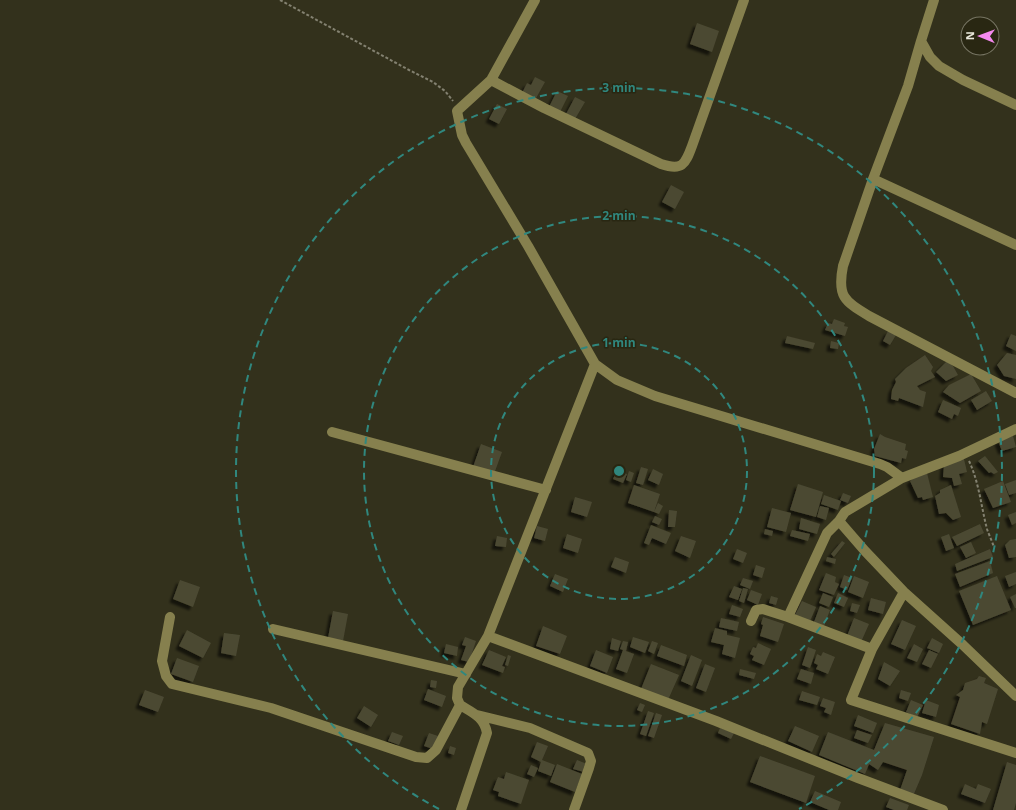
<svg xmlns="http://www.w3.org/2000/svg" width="1016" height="810" viewBox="0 0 1016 810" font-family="'Open Sans',sans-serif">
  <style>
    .building { fill: #4b4933; filter: url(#shadow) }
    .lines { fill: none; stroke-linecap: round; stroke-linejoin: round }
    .path { stroke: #838170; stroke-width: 2; stroke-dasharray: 3 2; stroke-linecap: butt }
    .minor { stroke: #86804e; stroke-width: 10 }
    .ring { fill: none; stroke: #30877e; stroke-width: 2; stroke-dasharray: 7 5 }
    .centre { fill: #30877e; stroke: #292712; stroke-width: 2 }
    .ring-label { font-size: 12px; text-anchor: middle; font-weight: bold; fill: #30877e; stroke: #292712; stroke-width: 3; stroke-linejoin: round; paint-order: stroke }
  </style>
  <defs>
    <filter id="shadow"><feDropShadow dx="-3.5" dy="3.5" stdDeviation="1" flood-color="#0009"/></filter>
  </defs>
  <rect width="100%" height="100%" fill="#33311c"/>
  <path class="building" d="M697 23 719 31 712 52 690 44Z
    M535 77 545 82 535 100 522 93 527 83 531 85Z
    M557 91 568 96 560 112 549 107Z
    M575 97 585 102 575 119 566 114Z
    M497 104 507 109 499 124 489 119Z
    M671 185 684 192 675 209 662 202Z
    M834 319 845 323 844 326 848 327 845 336 825 330 828 323 832 324Z
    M888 331 896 335 890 345 883 341Z
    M1011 334 1016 336V351L1006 346Z
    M787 336 815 343 813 349 785 343Z
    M831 341 839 343 838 349 830 348Z
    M1007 353 1016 355V379L1004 376 997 365Z
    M925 355 933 367 931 371 935 377 917 386 920 390 926 392 923 407 899 398 898 401 891 399 892 390 896 382 895 379 906 368Z
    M947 361 953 366 958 375 946 381 936 372Z
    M971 374 981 391 960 403 943 392 949 385Z
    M986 391 992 401 977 410 971 400Z
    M943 400 961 408 958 416 954 414 952 419 938 412Z
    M880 434 885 437 906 444 905 450 908 451 906 459 902 458 901 463 875 456 874 449Z
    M1013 436 1016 447 1002 451 998 441Z
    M481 444 502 452 494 474 473 467Z
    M963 455 967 472 959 474 962 484 954 486 952 478 943 477 944 465Z
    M985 456 998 472 994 474 991 472 989 473 978 461Z
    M641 467 648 469 643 485 636 483Z
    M653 469 663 474 659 485 648 480Z
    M617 470 627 474 623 483 613 479Z
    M629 471 634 473 631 482 626 480Z
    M927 473 933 497 923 500 922 497 918 498 910 481 915 477Z
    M1016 480V493L1009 495 1005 484Z
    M1003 481 1011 502 993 508 984 489Z
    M798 484 823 492 816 517 790 510Z
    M634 485 660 494 654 512 628 503Z
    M951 485 961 517 953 520 946 513 939 514 935 496 940 493V490Z
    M843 493 851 496 848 503 840 500Z
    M824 495 841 501 838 510 821 504Z
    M575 497 592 502 587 517 571 512Z
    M658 503 663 506 659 514 654 512Z
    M820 506 829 508 826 520 817 517Z
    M772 508 791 513 786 532 767 527Z
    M669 510 677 511 675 527H668Z
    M1016 512V523L1012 525 1008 515Z
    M655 516 662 519 659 525 652 522Z
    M801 518 820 524 817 534 799 529Z
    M980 524 984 533 957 546 952 537Z
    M651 525 671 533 666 544 652 538 649 545 644 543Z
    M537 526 548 529 545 541 534 538Z
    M765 529 773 531 772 536 764 534Z
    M792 530 810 534 808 541 790 536Z
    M567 534 582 539 578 553 563 548Z
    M949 534 954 548 946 551 941 537Z
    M497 536 507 538 506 547 495 546Z
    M681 536 696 541 690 558 675 551Z
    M1016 539V557L1009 558 1005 545 1010 540Z
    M842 541 845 543 834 557 831 554Z
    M971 542 976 553 966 558 960 547Z
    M737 549 747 553 743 563 733 559Z
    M990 549 993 557 957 571 955 564Z
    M615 557 629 562 626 573 611 567Z
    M827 557 836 559 835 564 826 561Z
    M990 561 993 573 960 587 955 574Z
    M756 565 765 568 762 578 753 575Z
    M1016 572V584L1009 587 1005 576Z
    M826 573 836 577 835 582 839 584 834 595 819 590Z
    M555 574 568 579 563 592 550 586Z
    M844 575 852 578 847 590 840 587Z
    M854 576 869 582 863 598 848 592Z
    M997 576 1011 610 973 625 959 591Z
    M743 578 753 581 750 589 740 585Z
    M180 580 200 587 193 607 173 599Z
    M734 586 742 589 738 600 729 597Z
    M743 588 748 589 744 603 739 601Z
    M751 590 762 594 758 605 747 600Z
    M823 593 833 597 829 607 819 603Z
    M838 593 848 598 844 607 834 603Z
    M1016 594V608H1015L1010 597Z
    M771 596 778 598 776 605 769 603Z
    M871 598 886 602 883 614 868 610Z
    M802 601 816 607 810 621 795 615Z
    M852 603 860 605 857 613 850 611Z
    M732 605 743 609 740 617 729 614Z
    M820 606 830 610 824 626 814 622Z
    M333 611 348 614 343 641 328 638Z
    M763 617 784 624 778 642 760 636 763 625 761 624Z
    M721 618 739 622 737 631 719 627Z
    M854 618 869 624 861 642 847 636Z
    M902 620 916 626 905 650 891 644Z
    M543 626 567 636 560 654 536 646Z
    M715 628 727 631V635L740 638 735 658 722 654 724 645 711 642Z
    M187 630 211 643 203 658 179 646Z
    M224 633 240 635 236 656 221 653Z
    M465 637 476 641 469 662 461 660 466 646 462 645Z
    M633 637 649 642 645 653 630 647Z
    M612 638 621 641 618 651 610 649Z
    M932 638 943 644 939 653 927 648Z
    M623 641 628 642 626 651 620 649Z
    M652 641 658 643 654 654 648 651Z
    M758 643 771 649 764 665 752 660 754 656 750 654 753 647 756 648Z
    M446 644 458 647 457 656 444 653Z
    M914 644 923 649 917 662 907 658Z
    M661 645 687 655 684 666 657 656Z
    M808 647 816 650 810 668 802 665Z
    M489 650 506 657 502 666 505 667 503 673 482 665Z
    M596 650 613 657 607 673 590 666Z
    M623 650 634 654 627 673 616 669Z
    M929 650 938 654 931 668 922 664Z
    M823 652 835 657 828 674 816 669 818 665 814 663 817 654 821 656Z
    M508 655 511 656 508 666 505 665Z
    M691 655 702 660 692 686 681 681Z
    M177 658 199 666 193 682 171 674Z
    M884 662 900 671 890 686 878 679Z
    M651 664 679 675 668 700 641 689Z
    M705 664 715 668 706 692 696 688Z
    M740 669 756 673 754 679 739 675Z
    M801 669 814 673 811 684 797 679Z
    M979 676 986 678 984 683 998 689 987 724 982 722 980 734 951 724 960 697 956 695 963 690 965 683 977 679Z
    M431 680 437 681 436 688 430 687Z
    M428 689 446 696 442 707 424 700Z
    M145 690 164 697 158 712 139 705Z
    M901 690 911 693 908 701 899 698Z
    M802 691 820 697 817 705 799 700Z
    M823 698 835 702 831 715 824 712 826 708 820 706Z
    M911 700 923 705 917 717 906 712Z
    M926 700 939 705 936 717 922 713Z
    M640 703 645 705 642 712 637 710Z
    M364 706 378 715 371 727 357 718Z
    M648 711 654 713 646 736 640 734Z
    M656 713 662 715 654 738 648 736Z
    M858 715 877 723 873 733 854 726Z
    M885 723 934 737 922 775 913 796 900 790 907 770 883 762 878 770 869 764 865 774 819 755 828 732 874 750Z
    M795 726 819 736 812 752 788 741Z
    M720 728 734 733 731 739 718 733Z
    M857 730 872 735 868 743 854 738Z
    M392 732 403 736 399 745 388 741Z
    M429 733 438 736 433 749 424 746Z
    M537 742 548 746 542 760 555 765 551 776 538 771 541 762 531 757Z
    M450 746 456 748 454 755 448 753Z
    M760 756 815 776 806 803 750 782Z
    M577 760 587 764 584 772 573 769Z
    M1007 762 1016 765V803L1014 810H993Z
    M557 764 582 774 575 792 550 782Z
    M531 765 538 768 534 777 527 774Z
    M506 772 529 780 521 804 498 796 499 792 493 790 498 777 504 779Z
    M965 784 976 789 978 784 991 789 985 803 961 794Z
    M815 791 841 802 838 810H829L810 802Z
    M890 798 909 805 907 810H894L886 807Z"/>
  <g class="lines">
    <path class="path" d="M280 0 409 70 433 82 445 91 453 101
      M969 461C979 482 981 506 987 529 989 535 992 541 994 547"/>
    <path class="minor" d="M535 0 491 80 457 111 462 135 466 143 528 246 595 364 617 380 655 396 880 464 887 467 902 478
      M934 0 921 41 908 86 873 179 843 266C837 296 844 301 869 316L1016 393
      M921 41 930 57 939 66 963 80 1016 105
      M491 80 544 108 661 164C682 171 685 165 692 146L744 0
      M873 179 1016 245
      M332 432 546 490
      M839 521 865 551 904 592 963 645 1016 696
      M904 592 872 649 851 700 1016 753
      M170 617 162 661 166 676 172 684 271 708 416 757 427 758 436 750 460 705
      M788 617 827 533 839 521 845 512 902 478 959 456 1016 429
      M751 621 756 610 763 609 788 617 872 649
      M273 629 466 674
      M488 636 716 721 858 778 943 810
      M477 715 530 728 588 753 591 761 589 768 574 810
      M461 810 487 733C484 717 473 713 460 705L457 698 458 687 488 636 595 364"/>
  </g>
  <g class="ring">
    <circle cx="619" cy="471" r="128"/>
    <circle cx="619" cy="471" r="255"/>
    <path d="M439 809A383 383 0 1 1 799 809"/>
  </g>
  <circle cx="619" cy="471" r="6" class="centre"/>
  <g class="ring-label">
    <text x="619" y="92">3 min</text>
    <text x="619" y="220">2 min</text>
    <text x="619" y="347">1 min</text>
  </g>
  <g transform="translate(980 36) rotate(271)"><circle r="19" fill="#292712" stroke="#767462"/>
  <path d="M0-3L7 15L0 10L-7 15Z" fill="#f589ef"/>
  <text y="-6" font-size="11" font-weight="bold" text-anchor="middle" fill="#e9e8db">N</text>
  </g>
</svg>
